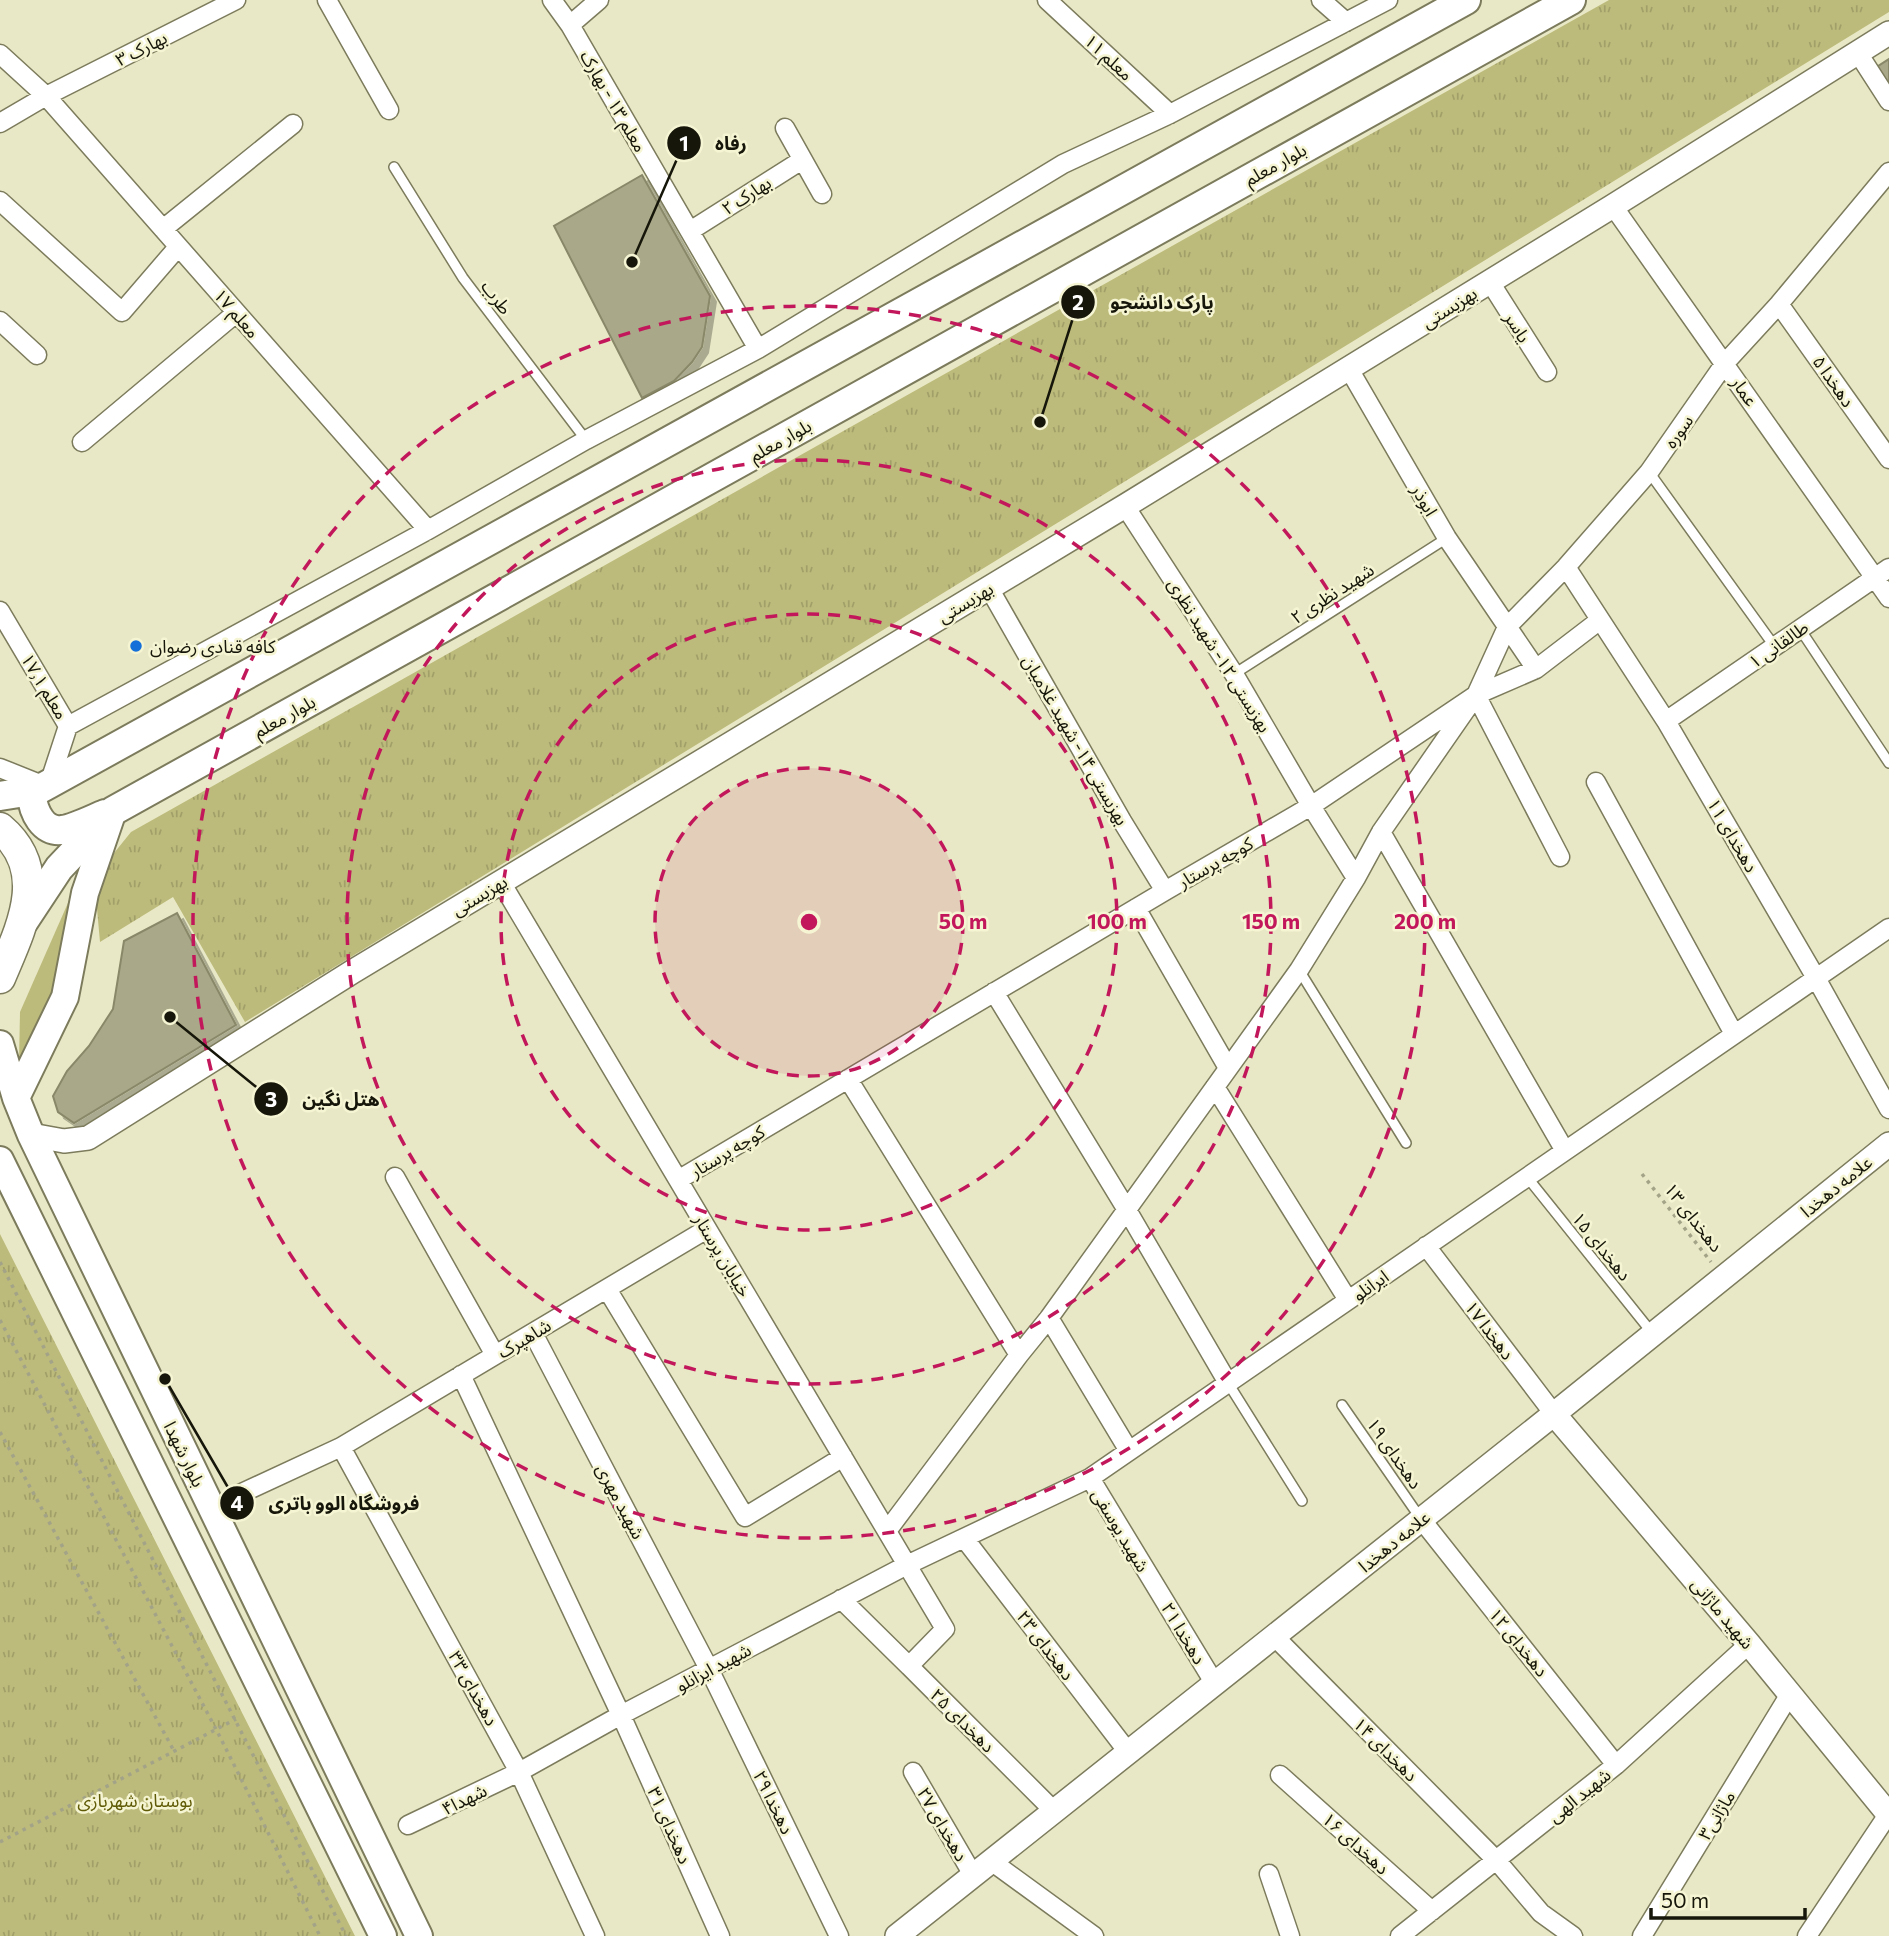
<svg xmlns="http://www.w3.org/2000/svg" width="1889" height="1936" viewBox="0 0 1889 1936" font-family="Commissioner,'Noto Sans Arabic',sans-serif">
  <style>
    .grass { fill: #bdbb7b }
    .park { fill: url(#park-tufts) }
    .building { fill: #a9a888; stroke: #898869; stroke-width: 2; filter: url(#shadow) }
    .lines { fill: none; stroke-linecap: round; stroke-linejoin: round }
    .service-casing { stroke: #7c7b5c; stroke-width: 12 }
    .minor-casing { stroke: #7c7b5c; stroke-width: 21 }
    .tertiary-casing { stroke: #7c7b5c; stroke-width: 26 }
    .secondary-casing { stroke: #7c7b5c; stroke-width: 30 }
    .primary-casing { stroke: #7c7b5c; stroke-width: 32 }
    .trunk-casing { stroke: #7c7b5c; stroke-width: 33 }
    .path { stroke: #a3a388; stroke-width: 3.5; stroke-dasharray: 3.5 5; stroke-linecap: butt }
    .service { stroke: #fff; stroke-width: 9 }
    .minor { stroke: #fff; stroke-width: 18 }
    .tertiary { stroke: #fff; stroke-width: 23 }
    .secondary { stroke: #fff; stroke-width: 26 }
    .primary { stroke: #fff; stroke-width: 28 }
    .trunk { stroke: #fff; stroke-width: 30 }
    .ring { fill: none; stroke: #c2185b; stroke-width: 3.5; stroke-dasharray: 12 9 }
    .poi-dot { fill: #156fd9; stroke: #f6f5d3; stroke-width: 2.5 }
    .labels { text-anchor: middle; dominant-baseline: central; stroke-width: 5; stroke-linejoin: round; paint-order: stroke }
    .street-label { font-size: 18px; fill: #16160a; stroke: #f6f5d3 }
    .poi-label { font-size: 18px; fill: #16160a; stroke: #f6f5d3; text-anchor: start }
    .park-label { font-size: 18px; fill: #5f5a05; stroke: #f6f5d3 }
    .centre { fill: #c2185b; stroke: #f6f5d3; stroke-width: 3.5 }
    .ring-label { font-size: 21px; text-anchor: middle; font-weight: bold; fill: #c2185b; stroke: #f6f5d3; stroke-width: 5; stroke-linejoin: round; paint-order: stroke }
    .leader { fill: none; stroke: #16160a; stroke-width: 2.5 }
    .callout-dot { fill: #16160a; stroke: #f6f5d3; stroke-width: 2.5 }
    .mark-label { font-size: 21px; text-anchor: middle; font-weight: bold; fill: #fff }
    .callout-label { font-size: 19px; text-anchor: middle; font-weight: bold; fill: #16160a; stroke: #f6f5d3; stroke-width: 5; stroke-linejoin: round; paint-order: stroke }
  </style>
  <defs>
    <pattern id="park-tufts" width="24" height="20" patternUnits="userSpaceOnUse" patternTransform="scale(1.75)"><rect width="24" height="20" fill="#bdbb7b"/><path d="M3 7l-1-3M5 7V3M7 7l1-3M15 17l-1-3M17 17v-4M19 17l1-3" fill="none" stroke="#a2a069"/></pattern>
    <filter id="shadow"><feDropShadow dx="6" dy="6" stdDeviation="0" flood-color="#0004"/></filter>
  </defs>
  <rect width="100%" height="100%" fill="#e8e8c6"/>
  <path class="grass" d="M75 887 62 975 19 1062 20 1012Z"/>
  <path class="park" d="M1609 0H1889V12L245 1022 173 897 100 942 96 898 110 858 131 832Z
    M0 1234 355 1936H0Z"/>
  <path class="building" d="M1889 59V84L1887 85 1875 68Z
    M642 175 710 296 702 347 692 362 674 381 642 398 554 226Z
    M177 913 236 1025 74 1123 58 1112 53 1096 67 1071 89 1046 113 1009 124 941Z"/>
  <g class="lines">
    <defs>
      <path id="service" d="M394 167 463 278 586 440
        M1649 472 1775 647
        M1800 629 1889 763
        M1234 674 1447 538
        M1299 970 1406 1143
        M1527 1177 1653 1334
        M1228 1383 1302 1501
        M1342 1405 1421 1519"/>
      <path id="minor" d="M327 0 389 110
        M552 0 570 25 758 349
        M1047 0 1170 114
        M1321 0 1346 22
        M570 25 599 0
        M1858 53 1889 101
        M0 54 46 96 428 530
        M0 123 46 96 236 0
        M785 128 822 194
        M0 201 122 312 178 247
        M1613 206 1889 598
        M163 229 293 124
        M690 231 802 160
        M1490 282 1547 372
        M1779 304 1889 459
        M0 321 37 355
        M1349 369 1447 538 1536 669
        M82 442 236 313
        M1125 506 1234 674 1311 806 1356 878
        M1566 567 1666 721 1816 978 1889 1109
        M989 588 1122 821 1165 891
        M0 611 68 726
        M1476 695 1560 857
        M1666 721 1889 568
        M0 768 45 786
        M1596 782 1734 1034
        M49 784 68 726 428 530 586 440 758 349 1063 164 1170 114 1388 0
        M1381 832 1565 1151
        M501 882 945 1629 909 1666 1054 1811
        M1136 908 1228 1068
        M994 992 1127 1210 1228 1383
        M848 1079 1019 1355
        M1215 1087 1348 1300
        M395 1177 495 1355
        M678 1180 1165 891 1311 806 1476 695 1536 669 1600 620
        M1426 1246 1554 1414
        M607 1289 745 1517 843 1457
        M1049 1318 1129 1451
        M533 1333 709 1669 839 1936
        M461 1375 621 1715 720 1936
        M341 1447 519 1772 595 1936
        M1090 1478 1215 1684
        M231 1498 341 1447 707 1229
        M1421 1519 1616 1765
        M887 1531 1019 1355 1049 1318 1299 970 1356 878 1381 832 1476 695 1507 627 1566 567 1649 472 1725 363 1779 304 1889 172
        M964 1538 1128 1752
        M841 1599 909 1666
        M1274 1636 1497 1861 1541 1913 1573 1936
        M913 1772 973 1875
        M1280 1775 1432 1911
        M408 1825 519 1772 621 1715 907 1565 1090 1478 1889 928
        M991 1861 1094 1936
        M1269 1874 1290 1936
        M1400 1936 1616 1765 1749 1644
        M1642 1936 1790 1694
        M1807 1936 1889 1813"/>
      <path id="tertiary" d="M31 1135 64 1141 88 1138 352 972 1125 506 1613 206 1889 33
        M1554 1414 1749 1644 1889 1815
        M897 1936 1554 1414 1889 1144"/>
      <path id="secondary" d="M0 1044 16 1098 31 1135 419 1936
        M16 1098 65 997 85 893 113 811
        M0 1160 383 1936"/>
      <path id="primary" d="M38 790 32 796C33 811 43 833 62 830 73 829 95 818 105 814
        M0 796 38 790 49 784 1466 0
        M24 921 59 868 113 811 1571 0"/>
      <path id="trunk" d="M0 828C51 871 21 928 0 978"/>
    </defs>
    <use href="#service" class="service-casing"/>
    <use href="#minor" class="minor-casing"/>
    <use href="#tertiary" class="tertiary-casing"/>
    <use href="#secondary" class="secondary-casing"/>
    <use href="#primary" class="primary-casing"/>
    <use href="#trunk" class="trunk-casing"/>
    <path class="path" d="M1642 1174 1711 1262
      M0 1262 346 1936
      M0 1320 219 1735 320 1936
      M0 1432 174 1751
      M0 1842 236 1719"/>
    <use href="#service" class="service"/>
    <use href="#minor" class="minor"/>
    <use href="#tertiary" class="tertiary"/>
    <use href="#secondary" class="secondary"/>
    <use href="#primary" class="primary"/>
    <use href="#trunk" class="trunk"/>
  </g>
  <circle cx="809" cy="922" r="154" fill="#c2185b" fill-opacity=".12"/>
  <g class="ring">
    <circle cx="809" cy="922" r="154"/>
    <circle cx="809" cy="922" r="308"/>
    <circle cx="809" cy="922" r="462"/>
    <circle cx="809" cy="922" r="616"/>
  </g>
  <circle class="poi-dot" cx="136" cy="646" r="7"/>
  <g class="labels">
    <g class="street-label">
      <text transform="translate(141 48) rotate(-27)">بهارک ۳</text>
      <text transform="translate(1109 57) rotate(43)">معلم ۱۱</text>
      <text transform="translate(614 101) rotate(60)">معلم ۱۳ - بهارک</text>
      <text transform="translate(1275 164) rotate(-29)">بلوار معلم</text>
      <text transform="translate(746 195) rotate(-33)">بهارک ۲</text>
      <text transform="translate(497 297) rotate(53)">طرب</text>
      <text transform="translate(1449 307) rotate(-32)">بهزیستی</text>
      <text transform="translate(237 313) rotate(49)">معلم ۱۷</text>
      <text transform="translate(1518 327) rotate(58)">یاسر</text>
      <text transform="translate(1834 381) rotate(55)">دهخدا ۵</text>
      <text transform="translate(1745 391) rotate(55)">عمار</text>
      <text transform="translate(1678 431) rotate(-55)">سوره</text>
      <text transform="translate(780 440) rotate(-29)">بلوار معلم</text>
      <text transform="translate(1425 500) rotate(60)">ابوذر</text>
      <text transform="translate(1332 593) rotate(-33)">شهید نظری ۲</text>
      <text transform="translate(965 602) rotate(-31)">بهزیستی</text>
      <text transform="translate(1778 644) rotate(-35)">طالقانی ۱</text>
      <text transform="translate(1220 655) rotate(58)">بهزیستی ۱۲- شهید نظری</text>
      <text transform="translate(45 686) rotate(59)">معلم ۱۷٫۱</text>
      <text transform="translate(284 716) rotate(-29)">بلوار معلم</text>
      <text transform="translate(1076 740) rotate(60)">بهزیستی ۱۴- شهید غلامیان</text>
      <text transform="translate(1733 835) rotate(60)">دهخدای ۱۱</text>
      <text transform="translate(1215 862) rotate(-30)">کوچه پرستار</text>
      <text transform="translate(479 895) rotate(-31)">بهزیستی</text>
      <text transform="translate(727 1151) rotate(-31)">کوچه پرستار</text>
      <text transform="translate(1836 1186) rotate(-39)">علامه دهخدا</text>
      <text transform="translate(1694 1217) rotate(52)">دهخدای ۱۳</text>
      <text transform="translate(1602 1246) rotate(51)">دهخدای ۱۵</text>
      <text transform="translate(723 1255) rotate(59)">خیابان پرستار</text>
      <text transform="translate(1370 1285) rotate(-35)">ایرانلو</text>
      <text transform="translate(1490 1330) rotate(53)">دهخدا ۱۷</text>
      <text transform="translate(524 1338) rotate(-31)">شاهپرک</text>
      <text transform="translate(1395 1453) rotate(55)">دهخدای ۱۹</text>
      <text transform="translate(185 1454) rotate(64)">بلوار شهدا</text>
      <text transform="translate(621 1501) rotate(62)">شهید مهری</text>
      <text transform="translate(1121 1530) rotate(59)">شهید یوسفی</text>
      <text transform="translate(1394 1541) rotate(-39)">علامه دهخدا</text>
      <text transform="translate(1723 1613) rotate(50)">شهید ماژانی</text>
      <text transform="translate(1184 1633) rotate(59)">دهخدا ۲۱</text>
      <text transform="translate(1519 1642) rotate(51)">دهخدای ۱۲</text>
      <text transform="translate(1046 1645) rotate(53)">دهخدای ۲۳</text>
      <text transform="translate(713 1667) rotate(-28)">شهید ایزانلو</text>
      <text transform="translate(474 1688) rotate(61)">دهخدای ۳۳</text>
      <text transform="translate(963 1720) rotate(45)">دهخدای ۲۵</text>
      <text transform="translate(1386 1749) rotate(45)">دهخدای ۱۴</text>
      <text transform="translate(1579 1795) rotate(-39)">شهید الهی</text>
      <text transform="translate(464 1799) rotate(-26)">شهدا۴</text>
      <text transform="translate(774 1802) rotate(64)">دهخدا ۲۹</text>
      <text transform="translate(1716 1815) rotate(-59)">ماژانی۳</text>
      <text transform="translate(943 1824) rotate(60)">دهخدای ۲۷</text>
      <text transform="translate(670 1825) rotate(66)">دهخدای ۳۱</text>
      <text transform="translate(1356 1843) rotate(42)">دهخدای ۱۶</text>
    </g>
    <g class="poi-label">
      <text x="150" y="646">کافه قنادی رضوان</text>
    </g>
    <g class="park-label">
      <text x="135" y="1800">بوستان شهربازی</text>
    </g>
  </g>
  <circle cx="809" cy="922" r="10" class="centre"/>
  <g class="ring-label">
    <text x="963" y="929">50 m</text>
    <text x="1117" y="929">100 m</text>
    <text x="1271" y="929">150 m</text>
    <text x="1425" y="929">200 m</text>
  </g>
  <path class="leader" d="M632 262L684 143M1040 422L1078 302M170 1017L271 1099M165 1379L237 1503"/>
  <g class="callout-dot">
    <circle cx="632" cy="262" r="7"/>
    <circle cx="1040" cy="422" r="7"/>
    <circle cx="170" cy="1017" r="7"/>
    <circle cx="165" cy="1379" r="7"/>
    <circle cx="684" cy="143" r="18"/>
    <circle cx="1078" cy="302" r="18"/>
    <circle cx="271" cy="1099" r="18"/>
    <circle cx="237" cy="1503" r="18"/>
  </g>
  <g class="mark-label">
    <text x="684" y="151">1</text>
    <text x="1078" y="310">2</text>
    <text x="271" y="1107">3</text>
    <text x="237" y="1511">4</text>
  </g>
  <g class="callout-label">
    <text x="731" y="150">رفاه</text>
    <text x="1162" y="309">پارک دانشجو</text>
    <text x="341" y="1106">هتل نگین</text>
    <text x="344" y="1510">فروشگاه الوو باتری</text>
  </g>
  <path d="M1651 1908v10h154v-10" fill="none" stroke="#16160a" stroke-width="3.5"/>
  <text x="1661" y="1908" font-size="21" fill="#16160a" stroke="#f6f5d3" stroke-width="5" paint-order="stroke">50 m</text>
</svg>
